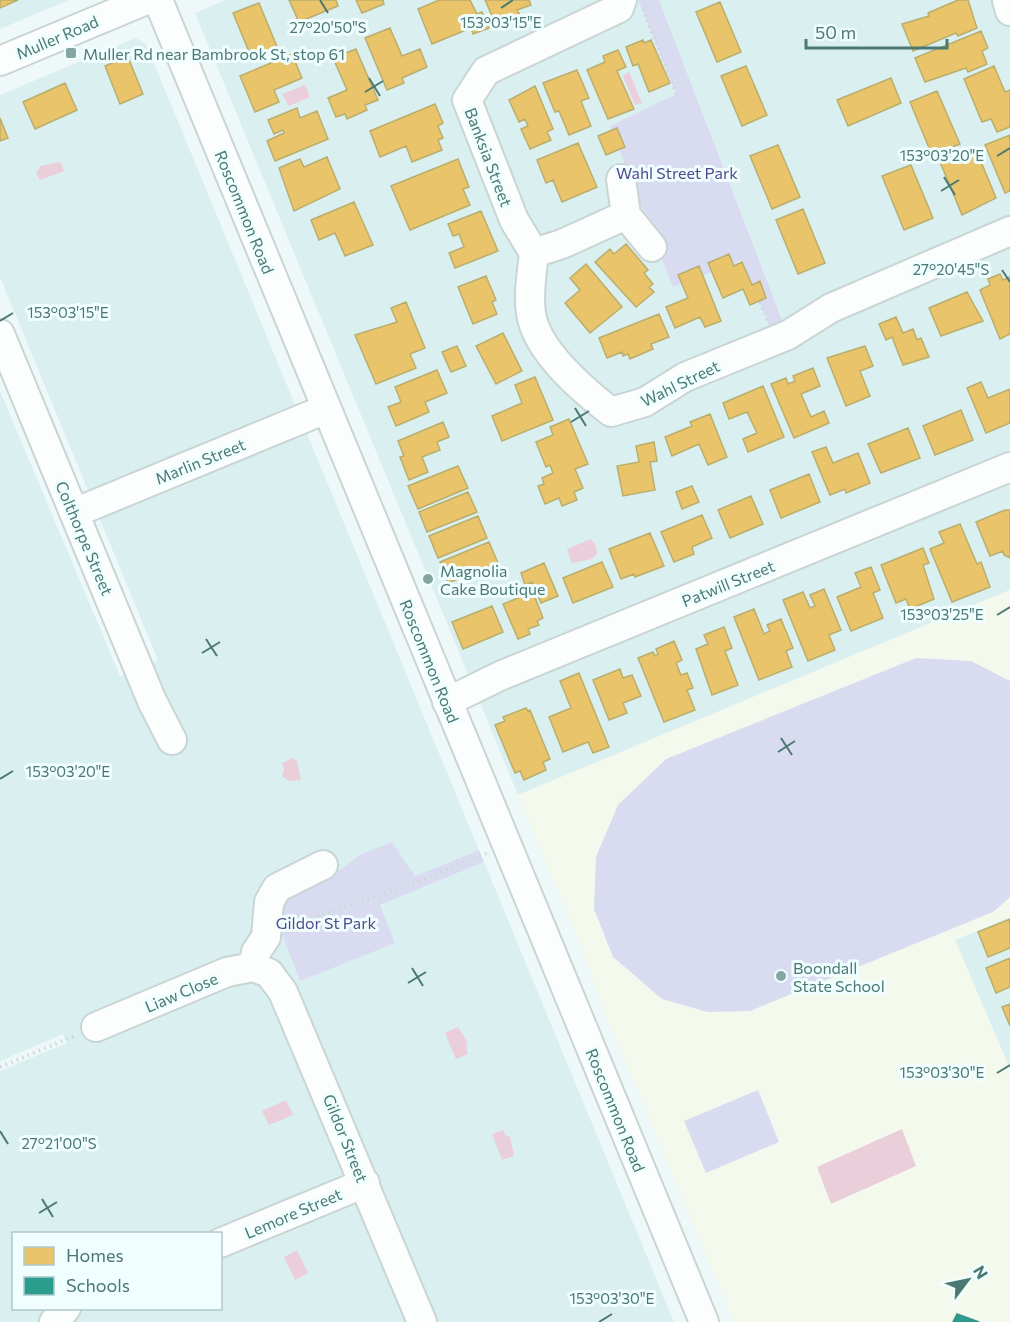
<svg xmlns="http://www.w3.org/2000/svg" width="1010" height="1322" viewBox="0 0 1010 1322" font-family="Commissioner,sans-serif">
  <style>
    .residential { fill: #daeff0; fill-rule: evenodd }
    .education { fill: #f4f9ee }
    .green { fill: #d9dcf1 }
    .water { fill: #eaceda }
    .homes { fill: #e9c46a; stroke: #baae6c; stroke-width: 1.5 }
    .schools { fill: #2a9d8f; stroke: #349286; stroke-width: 1.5 }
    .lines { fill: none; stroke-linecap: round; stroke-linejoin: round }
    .minor-casing { stroke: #c9d5d5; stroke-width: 32 }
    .path { stroke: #ccd9d8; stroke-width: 4; stroke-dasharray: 1.5 4.5; stroke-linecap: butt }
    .minor { stroke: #fcfefe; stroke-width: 28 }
    .ticks { fill: none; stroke: #4b7971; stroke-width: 2 }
    .poi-dot { fill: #84a5a0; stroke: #f0feff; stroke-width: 2 }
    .labels { text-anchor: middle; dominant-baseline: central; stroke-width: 6; stroke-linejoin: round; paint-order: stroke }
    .street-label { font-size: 16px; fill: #4b7971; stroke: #f0feff }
    .poi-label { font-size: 16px; fill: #4b7971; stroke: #f0feff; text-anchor: start }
    .park-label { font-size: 16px; fill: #53488b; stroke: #f0feff }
    .ticks-label { font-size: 15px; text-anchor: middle; fill: #4b7971; stroke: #f0feff; stroke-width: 6; stroke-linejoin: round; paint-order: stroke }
  </style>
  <rect width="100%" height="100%" fill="#eef8f8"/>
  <path class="residential" d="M0 0H69L0 29Z
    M225 0H638L676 94 610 126 673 286 742 260 788 334 659 0H1010V590L518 795 195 13Z
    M136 38 146 44 479 850 415 876 359 855 341 869 303 883 277 921 300 980 394 943 380 905 484 862 674 1322H0V1071L67 1043 63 1034 0 1061V391L120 676 158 660 0 277V95ZM14 1234H220V1308H14Z
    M1010 917V1069L955 940Z"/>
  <path class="education" d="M1010 590V917L955 940 1010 1069V1322H734L602 1006 581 946 518 795Z"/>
  <path class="green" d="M638 0H659L788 335 775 340 742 260 673 287 610 126 676 94Z
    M916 658 971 661 1010 681V897L993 912 750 1011 708 1012 662 999 613 957 594 909 596 857 618 805 666 759Z
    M392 842 415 876 479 850 484 862 380 905 395 943 300 981 277 921 275 907 303 883 341 869 359 855Z
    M758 1090 779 1142 706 1173 684 1121Z"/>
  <path class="water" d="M629 72 642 103 635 105 623 76Z
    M305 85 310 97 289 106 282 94Z
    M60 162 64 171 40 180 36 173 40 166Z
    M591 539 596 546 597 554 592 559 572 563 567 549Z
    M293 758 297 761 301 780 289 781 282 776 284 770 282 763Z
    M458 1027 468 1043 466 1046 468 1054 456 1059 445 1033Z
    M286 1100 293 1115 269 1125 262 1111Z
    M902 1129 916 1166 831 1204 817 1167Z
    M503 1130 506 1136H510L514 1156 502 1160 492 1134Z
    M297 1250 308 1273 295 1280 284 1257Z"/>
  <path class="homes" d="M0 0H18L0 8Z
    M289 0H336L338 6 299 22Z
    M356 0H383L384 4 362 13Z
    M439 0H470L477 14 482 12 489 28 473 34 471 28 432 44 418 9Z
    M485 0H529L531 5 517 10 520 15 496 25Z
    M958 0H968L977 28 958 36 956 33 913 51 902 24 929 16 928 13Z
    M720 2 741 52 717 62 696 12Z
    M259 3 278 49 252 59 233 13Z
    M390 28 402 56 420 49 427 67 402 78 404 83 387 90 365 38Z
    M981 31 988 48 982 51 987 64 968 72 966 68 925 82 915 58Z
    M643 40 644 43 651 40 670 83 649 92 638 64 633 66 626 47Z
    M356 49 378 100 365 105 367 110 347 119 345 114 336 117 328 98 347 90 333 58Z
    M618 50 626 67 617 71 634 109 608 119 587 70 605 62 603 56Z
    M292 54 302 78 274 90 279 102 255 112 240 76Z
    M128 57 143 94 120 104 105 66Z
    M746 66 767 115 742 126 721 76Z
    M994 66 1005 92 1010 90V127L997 132 991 119 982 122 964 79Z
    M577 70 589 98 581 101 591 126 569 135 559 111 555 112 543 83Z
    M891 78 901 103 848 126 837 100Z
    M65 83 77 110 35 129 23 102Z
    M535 86 553 129 547 132 551 140 530 149 521 129 528 126 525 119 519 122 509 100Z
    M937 91 960 144 932 155 910 102Z
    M435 104 443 123 438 126 443 138 438 140 442 150 412 162 406 146 380 157 370 131Z
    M297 108 300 118 317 111 328 139 275 161 267 141 284 133 283 130 274 134 268 120Z
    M0 118 8 138 0 141Z
    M617 128 625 147 606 155 598 136Z
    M1010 135V191L1005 193 985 145Z
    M578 143 597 187 562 202 553 180 546 183 537 160Z
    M778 145 800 197 772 209 750 156Z
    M975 147 996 198 962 215 940 162Z
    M327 157 340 189 294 211 279 168 300 159 304 167Z
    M458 159 469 187 463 189 470 205 410 230 391 186Z
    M911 165 933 218 904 230 882 176Z
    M354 202 373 245 345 256 335 233 319 240 311 220Z
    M803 209 825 263 798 274 776 220Z
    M481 211 498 251 455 268 449 253 464 247 459 234 453 236 448 224Z
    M626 244 648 270 644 273 653 284 649 287 654 292 636 307 595 262 610 249 614 254Z
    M729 254 734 266 742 262 752 285 760 281 766 298 750 305 743 289 723 298 708 263Z
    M586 264 622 307 590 333 565 303 580 290 570 278Z
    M699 266 721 321 705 327 700 317 675 328 666 307 688 298 678 275Z
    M1000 274 1003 280 1010 277V334L1000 339 980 290 990 285 988 279Z
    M486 276 496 300 492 302 497 314 473 324 458 287Z
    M967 292 983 321 941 336 929 308Z
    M406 302 425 348 410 354 416 368 376 384 355 335 397 322 391 308Z
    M659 314 669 337 651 344 653 349 630 359 628 354 623 356 622 352 607 358 599 338Z
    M896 317 903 333 913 329 917 340 921 338 929 357 903 365 892 337 886 340 879 324Z
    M503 333 522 371 496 384 476 346Z
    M457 346 466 366 451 372 442 352Z
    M865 346 873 366 860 371 870 396 846 406 827 358Z
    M813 368 820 386 801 394 811 417 824 411 829 423 794 438 771 384 786 378 788 384 795 381 793 376Z
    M437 370 447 393 425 402 429 412 396 426 388 407 401 402 395 387Z
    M535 377 553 420 502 441 492 416 522 403 515 385Z
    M981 382 988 398 1010 389V423L986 433 967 388Z
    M763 386 784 437 748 452 743 439 757 433 747 412 729 419 723 403Z
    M961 410 973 440 935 455 923 426Z
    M710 414 727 457 708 465 699 444 672 456 665 437 692 426 690 422Z
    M569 419 588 464 575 469 583 488 574 492 577 500 562 506 559 498 545 504 538 486 544 484 542 478 553 473 550 465 546 467 536 442 553 435 550 427Z
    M443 422 449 437 437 442 440 450 422 457 428 472 409 480 400 457 404 456 398 441Z
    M908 428 920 458 881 473 868 444Z
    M654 442 657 461 650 462 655 490 623 496 617 466 639 462 636 446Z
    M826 447 833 463 858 453 870 483 846 493 845 489 830 495 812 452Z
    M458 466 468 488 418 509 408 486Z
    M809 474 820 502 781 518 770 490Z
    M692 486 699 502 682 509 676 492Z
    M468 492 477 512 427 532 419 512Z
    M751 496 763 524 730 538 718 510Z
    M1005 510H1010V558L1004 555 1003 551 990 556 976 522Z
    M702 515 712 538 692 547 694 554 674 562 661 532Z
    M478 516 487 538 438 558 429 536Z
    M960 524 977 564 981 562 990 587 952 602 930 549 944 543 939 532Z
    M650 533 664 566 635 577 634 574 621 579 609 549Z
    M489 542 498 563 448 583 440 562Z
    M923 548 929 563 923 565 934 599 910 609 906 599 896 603 881 565Z
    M602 562 613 587 573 603 563 578Z
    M544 563 558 596 541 603 532 582 525 585 521 573Z
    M871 567 880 590 873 593 883 618 851 631 837 597 861 587 855 573Z
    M531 587 543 618 537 621 539 625 528 629 530 634 518 639 503 604 518 598 516 594Z
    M824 589 841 630 829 635 835 650 808 661 783 600 803 592 810 608 815 606 810 595Z
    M492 606 503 632 463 649 452 622Z
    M754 609 764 634 770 631 767 625 781 619 793 648 786 651 792 667 759 680 734 617Z
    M724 627 732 648 725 651 738 685 712 695 696 649 708 644 704 635Z
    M674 641 682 660 676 663 681 675 687 673 693 688 687 690 695 710 664 722 638 658 653 652 655 656 658 654 656 649Z
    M620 669 623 678 632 675 641 696 623 703 627 713 609 720 593 680Z
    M579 673 609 747 593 753 588 742 563 752 549 717 571 708 560 681Z
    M526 708 528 711 530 710 550 759 543 762 546 770 524 780 520 771 515 773 495 725 505 721 503 717Z
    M1010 919V948L988 957 978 932Z
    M1010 958V987L996 993 986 968Z
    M1010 1004V1026L1002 1007Z"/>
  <path class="schools" d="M957 1314 979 1322H953Z"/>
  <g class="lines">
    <defs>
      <path id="minor" d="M158 0 704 1322
        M1007 0 1010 11
        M0 61 146 0
        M621 179 626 215 652 247
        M626 215 562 244 534 253C532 272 528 294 531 313 536 351 583 390 611 412L645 402 685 377 788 335 831 308 1010 231
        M534 253 514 220 467 100 486 71 619 8 622 0
        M0 334 152 701 172 740
        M74 513 326 409
        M447 702 500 676 1010 467
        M253 967 269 973 283 992 422 1322
        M96 1027 227 972 253 967 256 952 266 937 269 902 277 888 323 865
        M220 1243 365 1183
        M54 1322 66 1308"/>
    </defs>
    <use href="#minor" class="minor-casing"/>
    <path class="path" d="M643 9 676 94
      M760 302 767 320
      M288 926 400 889 487 853
      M0 1067 77 1035"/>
    <use href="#minor" class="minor"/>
  </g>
  <path class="ticks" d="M320 0 328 13M501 8 513 0M369 78 380 96M365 92 383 81M997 156 1010 148M944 177 955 195M941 191 959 180M1002 270 1010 282M0 321 13 313M575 408 586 426M571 422 589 411M997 615 1010 607M206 639 217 656M202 653 220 642M781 738 792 755M778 752 795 741M0 779 13 771M412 968 423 986M408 983 426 972M997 1073 1010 1065M0 1131 8 1144M42 1199 53 1217M39 1213 57 1202M599 1322 612 1314"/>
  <g class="poi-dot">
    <rect x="65" y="47" width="12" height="12" rx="3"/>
    <circle cx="428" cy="579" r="6"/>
    <circle cx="781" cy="976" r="6"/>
  </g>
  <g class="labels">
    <g class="street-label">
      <text transform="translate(57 37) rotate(-23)">Muller Road</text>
      <text transform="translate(489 157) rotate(69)">Banksia Street</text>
      <text transform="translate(245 212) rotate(68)">Roscommon Road</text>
      <text transform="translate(680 383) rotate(-26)">Wahl Street</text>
      <text transform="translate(200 461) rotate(-22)">Marlin Street</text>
      <text transform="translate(85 538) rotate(67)">Colthorpe Street</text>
      <text transform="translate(728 583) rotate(-22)">Patwill Street</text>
      <text transform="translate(430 661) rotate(68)">Roscommon Road</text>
      <text transform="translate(181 992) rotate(-23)">Liaw Close</text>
      <text transform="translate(616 1110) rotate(68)">Roscommon Road</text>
      <text transform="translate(346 1138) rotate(68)">Gildor Street</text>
      <text transform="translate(293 1213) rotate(-23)">Lemore Street</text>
    </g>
    <g class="poi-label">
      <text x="83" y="53">Muller Rd near Bambrook St, stop 61</text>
      <text x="440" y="570">Magnolia<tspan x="440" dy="18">Cake Boutique</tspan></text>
      <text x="793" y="967">Boondall<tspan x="793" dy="18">State School</tspan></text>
    </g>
    <g class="park-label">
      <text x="677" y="172">Wahl Street Park</text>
      <text x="326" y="922">Gildor St Park</text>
    </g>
  </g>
  <g class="ticks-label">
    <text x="501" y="28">153°03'15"E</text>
    <text x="328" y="33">27°20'50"S</text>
    <text x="942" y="161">153°03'20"E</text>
    <text x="951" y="275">27°20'45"S</text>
    <text x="68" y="318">153°03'15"E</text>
    <text x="942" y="620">153°03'25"E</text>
    <text x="68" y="777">153°03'20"E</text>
    <text x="942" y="1078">153°03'30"E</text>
    <text x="59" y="1149">27°21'00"S</text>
    <text x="612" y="1304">153°03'30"E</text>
  </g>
  <rect x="12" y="1232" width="210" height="78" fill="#f0feff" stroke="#aec9c6" stroke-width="1.5"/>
  <rect x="24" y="1247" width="30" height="18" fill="#e9c46a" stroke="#aec9c6" stroke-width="1.5"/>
  <text x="66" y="1262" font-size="18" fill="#4b7971">Homes</text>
  <rect x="24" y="1277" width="30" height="18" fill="#2a9d8f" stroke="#aec9c6" stroke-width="1.5"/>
  <text x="66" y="1292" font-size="18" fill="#4b7971">Schools</text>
  <g transform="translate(968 1280) rotate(58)" stroke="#f0feff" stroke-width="4.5" paint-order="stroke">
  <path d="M0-4.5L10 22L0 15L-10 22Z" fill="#4b7971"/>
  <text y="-9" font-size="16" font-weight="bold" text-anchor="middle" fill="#4b7971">N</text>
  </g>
  <path d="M806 39v9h141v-9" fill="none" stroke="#4b7971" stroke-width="3"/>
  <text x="815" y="39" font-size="18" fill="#4b7971" stroke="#f0feff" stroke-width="4.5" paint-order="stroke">50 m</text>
</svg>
